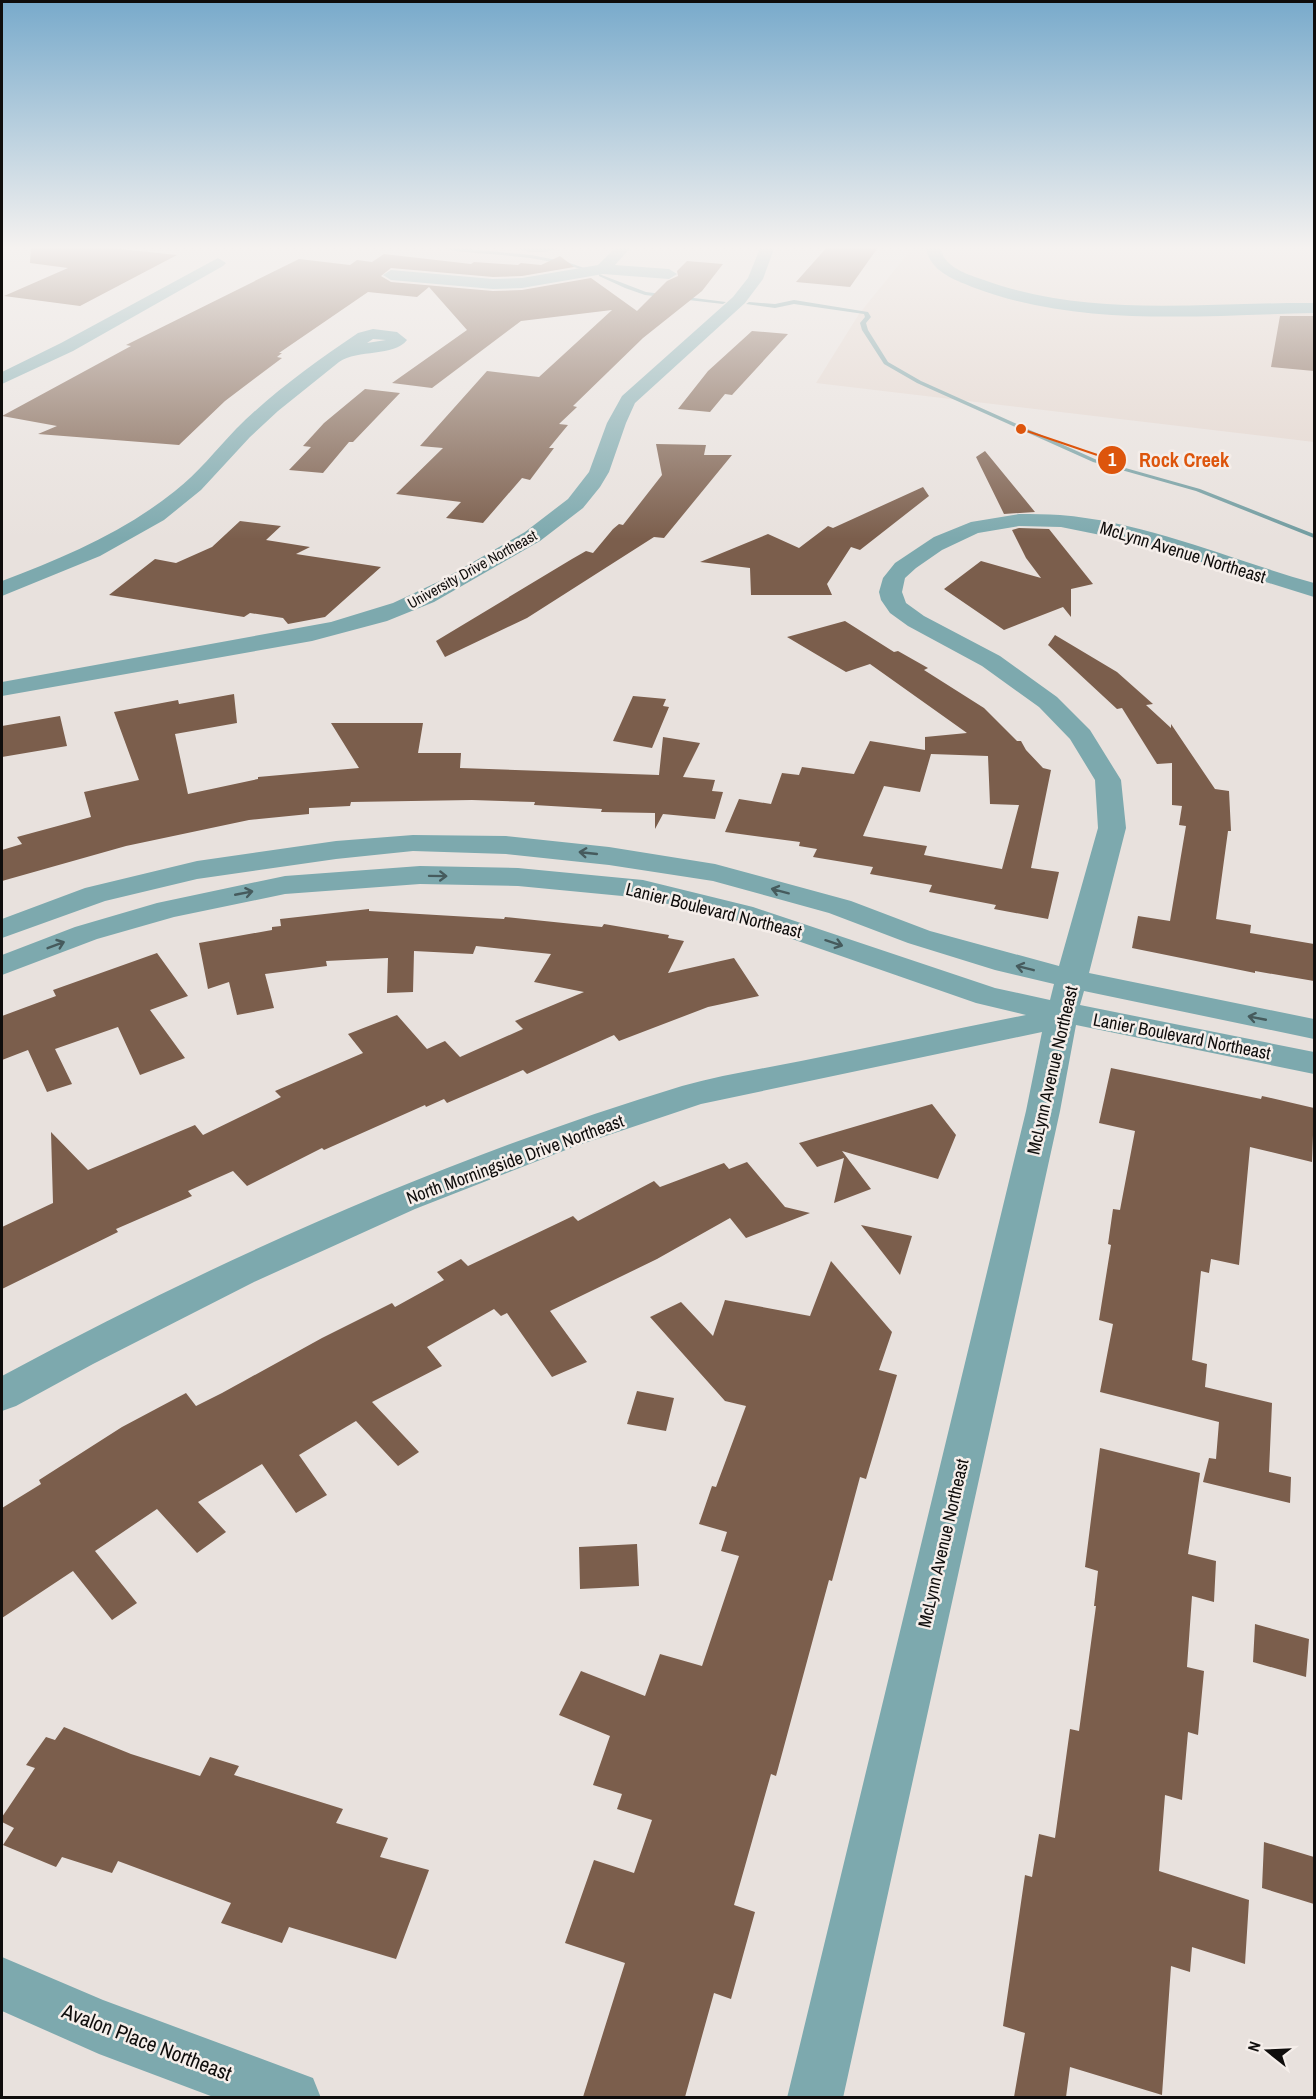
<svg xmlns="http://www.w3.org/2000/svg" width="1316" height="2099" viewBox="0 0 1316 2099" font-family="'Archivo Narrow',sans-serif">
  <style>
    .built { fill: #e2d4cc }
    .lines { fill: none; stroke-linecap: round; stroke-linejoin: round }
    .stream { fill: #719ca0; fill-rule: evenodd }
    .building { fill: #7b5e4c; fill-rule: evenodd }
    .street { fill: #7da9ae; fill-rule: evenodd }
    .oneway { stroke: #465b5d }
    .labels { text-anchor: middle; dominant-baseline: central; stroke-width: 5; stroke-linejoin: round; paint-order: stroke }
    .far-street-label { font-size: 15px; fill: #0f0d0c; stroke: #f5eeea }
    .street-label { font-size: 18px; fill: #0f0d0c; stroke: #f5eeea }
    .near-street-label { font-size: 21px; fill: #0f0d0c; stroke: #f5eeea }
    .leader { fill: none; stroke: #dd550c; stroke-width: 2 }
    .callout-dot { fill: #dd550c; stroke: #f5eeea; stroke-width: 2 }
    .mark-label { font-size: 18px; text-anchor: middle; font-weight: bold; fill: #fff }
    .callout-label { font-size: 20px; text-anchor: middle; font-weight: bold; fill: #dd550c; stroke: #f5eeea; stroke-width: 5; stroke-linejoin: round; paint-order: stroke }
  </style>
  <rect width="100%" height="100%" fill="#e8e1dd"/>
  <path class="built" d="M914 246H1314V442L816 383 859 314Z"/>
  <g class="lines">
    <path class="stream" d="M437 246 531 255 567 262 587 269 585 270C560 263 537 258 511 256 489 253 457 254 437 246Z
      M599 274 646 292 726 302 723 304 645 295 625 288 599 276Z
      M794 300 868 312 871 317 866 323 868 330 888 362 921 381 1097 460 1200 489 1314 534V538L1196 491 1093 462 917 383 884 364 862 330 860 323 865 317 864 314 794 304 775 308 746 304 749 302 775 304Z"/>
  </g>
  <path class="building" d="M31 246H93L177 255 80 306 4 296 68 268 30 263Z
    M828 246H879L850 287 796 282Z
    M384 254 471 264 474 262 518 265 521 263 541 265 560 256 574 267 522 276 493 277 391 268 381 276 391 282 493 291 522 290 591 278 637 311 667 281 678 276 677 271 687 261 723 264 702 291 643 338 573 406 577 407 559 424 568 425 549 448H554L530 480 522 478 483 523 446 518 461 502 396 494 443 448 420 446 487 371 539 377 612 310 521 321 432 388 392 383 467 330 429 287 417 297 368 292 279 353H282L277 357 282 358 225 401 179 445 38 434 57 426 2 416 131 346 126 345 299 259 350 265 357 260 372 262Z
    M1280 316H1314V371L1271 367Z
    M752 331 788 334 732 395 725 394 710 412 678 409 708 371Z
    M365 389 400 393 353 442H349L323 473 289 470 311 447 303 446 324 423Z
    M656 444 706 445 704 455H732L664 538 654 537 527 618 445 657 436 641 572 559 586 551 593 553 613 529 619 524 623 525 662 475Z
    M985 451 1035 512 1004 514 976 457Z
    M923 487 929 496 860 550 851 547 827 584 832 595H751L750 568 700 562 768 534 799 548 828 526 833 528Z
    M240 521 281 526 266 540 310 547 296 554 381 567 325 617 288 624 283 618 250 613 244 617 109 595 155 559 176 563 212 547Z
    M1019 528 1049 529 1093 584 1071 589V617L1063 607 1004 630 944 589 981 561 1041 578 1026 558 1012 530Z
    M845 621 894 652 898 651 928 668 924 670 984 708 1017 741H1021L1026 750 1043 768 1051 770 1031 868 1059 872 1048 919 994 909 996 905 929 892 932 885 870 874 873 867 813 857 817 849 799 846 800 842 725 832 739 799 771 804 782 773 799 775 802 767 854 774 870 741 925 750V737L967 733 870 664 846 672 787 637ZM931 754 988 756 990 804 1019 805 1002 869 924 855 927 846 863 836 884 786 920 792Z
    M1055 635 1117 672 1153 704 1146 705 1171 728V724L1215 789 1229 791 1231 831H1228L1216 919 1251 925 1250 933 1314 944V981L1255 971V973L1132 948 1138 916 1170 921 1186 826 1179 825 1182 806 1172 805V763L1157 764 1122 708 1117 709 1048 645Z
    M234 694 237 723 175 734 188 794 258 779V777L359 768 331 723H423L418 753H461L460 768 659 775 663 737 700 743 683 777 715 780 712 791 723 792 715 819 663 814 655 829V813L601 812 602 809 534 805 535 802 472 800 351 802 350 806 309 808V814L249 820 126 846 2 881V850L22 844 17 837 91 817 84 792 139 780 114 712 178 700 179 704Z
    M633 696 666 699 663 706 669 707 652 748 613 741Z
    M60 716 67 746 2 757V726Z
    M369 909V911L504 919 505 917 602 927 604 924 669 935 668 938 684 941 668 973 734 958 759 996 708 1007 619 1041 614 1035 527 1074 523 1070 447 1103 444 1099 426 1107 425 1105 324 1150 322 1148 247 1186 233 1171 188 1191 192 1196 116 1229 118 1232 2 1289V1227L53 1203 51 1132 88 1170 195 1125 203 1135 281 1097 275 1091 363 1053 348 1034 397 1015 427 1049 445 1041 460 1057 523 1029 515 1021 584 992 534 982 551 954 476 946 473 954 414 951 413 992 387 993 388 958 326 961 327 966 265 974 274 1008 237 1015 229 982 208 989 199 943 272 930V927L281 926 280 919Z
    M157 953 188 996 150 1010 185 1058 140 1075 118 1027 55 1049 72 1084 47 1092 28 1050 2 1060V1016L56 996 53 990Z
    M1111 1068 1261 1099 1262 1096 1314 1108 1312 1162 1250 1147 1239 1265 1211 1259 1209 1273 1201 1271 1192 1360 1207 1364 1205 1387 1272 1403 1269 1472 1291 1477 1290 1503 1203 1482 1209 1458 1216 1459 1219 1422 1100 1392 1113 1324 1099 1320 1111 1245 1108 1244 1113 1209 1120 1210 1135 1131 1099 1123Z
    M932 1104 956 1135 938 1179 842 1151 871 1189 834 1203 844 1158 817 1167 799 1143Z
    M747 1162 785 1207 810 1213 746 1238 730 1218 657 1259 550 1311 587 1362 552 1377 507 1313 501 1316 494 1309 427 1347 442 1366 372 1402 419 1452 398 1466 356 1421 299 1455 327 1495 296 1513 262 1464 198 1502 226 1532 197 1553 157 1509 95 1551 137 1603 112 1620 73 1571 2 1618V1508L41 1484 39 1480 122 1427 186 1393 196 1406 222 1393 322 1338 392 1303 395 1307 444 1280 437 1272 461 1259 468 1266 573 1216 578 1221 654 1181 660 1187 724 1163 729 1169Z
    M861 1225 912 1236 900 1275Z
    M831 1261 892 1332 879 1370 897 1375 866 1479 860 1477 832 1581 829 1580 776 1776 771 1774 734 1905 755 1912 731 1999 714 1993 685 2097H583L625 1963 565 1943 594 1860 634 1873 652 1820 617 1809 622 1794 593 1785 610 1736 559 1715 581 1671 645 1696 660 1654 702 1666 739 1556 721 1551 727 1532 699 1524 712 1486 716 1487 746 1406 725 1401 650 1317 681 1302 713 1336 725 1300 810 1316Z
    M637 1391 674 1398 666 1431 627 1424Z
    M1100 1448 1200 1473 1188 1554 1216 1561 1214 1602 1192 1596 1187 1667 1204 1671 1198 1735 1188 1732 1182 1800 1165 1795 1159 1871 1249 1900 1245 1964 1192 1947 1190 1972 1171 1966 1162 2095 1070 2067 1066 2097H1014L1025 2033 1003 2026 1025 1875 1032 1877 1039 1834 1055 1838 1070 1729 1079 1731 1096 1606H1094L1098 1571 1085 1567Z
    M637 1544 639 1586 580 1589 579 1547Z
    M1255 1624 1309 1639 1306 1677 1253 1662Z
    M64 1727 131 1754 200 1776 210 1757 239 1766 234 1775 343 1809 336 1823 388 1838 380 1857 429 1870 396 1959 289 1927 282 1943 221 1923 231 1903 118 1861 112 1873 62 1857 56 1867 3 1845 14 1828 2 1822V1817L35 1768 26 1765 46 1737 55 1740Z
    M1264 1842 1314 1857V1904L1262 1888Z"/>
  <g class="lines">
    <path class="street" d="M2 246H11L2 251Z
      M515 246H560C552 254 523 254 515 246Z
      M617 246H632L615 265 669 269 677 274 669 279 603 274 522 288 493 289 391 280 383 275 391 270 493 279 522 278 598 265Z
      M761 246H775L763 279 745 303 635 403 626 423 609 472 600 487 583 508 540 541 434 602 387 621 312 641 2 696V682L331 622 393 603 442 580 525 532 568 499 589 472 607 423 622 396 733 297 748 278Z
      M926 246H940C943 267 966 274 984 280 1090 319 1204 302 1314 303V313C1202 315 1082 328 975 288 955 280 928 271 926 246Z
      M218 258 226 263 223 266 73 351 2 384V372L61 343Z
      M373 329 397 332 407 340C394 357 358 349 339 362L278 411 250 437 201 490 164 520 100 556 2 596V581C63 558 124 532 175 491 198 473 216 450 236 429 272 393 315 362 358 333ZM373 339 386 340 367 343Z
      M1019 514C1032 514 1047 514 1060 515 1147 522 1231 560 1314 583V597L1140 543 1061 527 1019 526 978 533 942 550 916 568 905 578 902 592 906 603 924 616 1000 656 1057 697 1090 730 1121 780 1126 828 1089 973 1314 1019V1039L1084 991 1080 1005 1314 1052V1074L1076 1025 1060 1111 843 2098H787L1026 1111 1042 1032 701 1104 576 1146 415 1209 254 1282 93 1364 16 1406 2 1411V1376C219 1259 446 1158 682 1086 721 1075 761 1069 801 1061 876 1046 951 1030 1026 1015L976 1003 743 922 643 898 518 886 420 884 285 894 174 917 97 939 2 975V955L75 927 157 903 285 876 420 866 518 868 643 880 753 907 995 988 1050 1000 1054 984 995 970 908 943 829 913 713 881 609 865 506 854 413 851 336 859 197 879 105 901 2 938V919L85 888 197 861 336 841 413 835 506 836 609 847 715 864 851 901 930 931 1059 966 1098 828 1095 780 1070 739 1039 707 982 666 908 626 890 613 881 600 879 592 883 578 895 563 934 537 971 522Z
      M2 1957 103 2000 313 2078 321 2098H216L99 2054 2 2011Z"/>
  </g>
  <defs><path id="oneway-shaft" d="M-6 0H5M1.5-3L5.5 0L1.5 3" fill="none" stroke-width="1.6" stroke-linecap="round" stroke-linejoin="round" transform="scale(1.5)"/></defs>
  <g class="oneway">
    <use href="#oneway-shaft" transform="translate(588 853) rotate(-174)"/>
    <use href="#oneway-shaft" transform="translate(438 876) rotate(1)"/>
    <use href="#oneway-shaft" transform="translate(780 891) rotate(-165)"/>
    <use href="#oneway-shaft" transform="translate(244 893) rotate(-11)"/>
    <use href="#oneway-shaft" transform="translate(834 943) rotate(18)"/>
    <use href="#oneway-shaft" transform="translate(56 945) rotate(-21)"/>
    <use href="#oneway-shaft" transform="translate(1025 968) rotate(-166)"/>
    <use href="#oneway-shaft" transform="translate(1257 1018) rotate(-169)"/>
  </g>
  <linearGradient id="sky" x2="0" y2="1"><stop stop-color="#78aacb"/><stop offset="0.46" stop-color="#f5f2f0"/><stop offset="1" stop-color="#f5f2f0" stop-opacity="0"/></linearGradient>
  <rect width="1316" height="539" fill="url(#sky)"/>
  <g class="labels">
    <g class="far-street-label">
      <text transform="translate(472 569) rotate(-29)">University Drive Northeast</text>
    </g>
    <g class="street-label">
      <text transform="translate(1183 552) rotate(17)">McLynn Avenue Northeast</text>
      <text transform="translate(714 910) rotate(14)">Lanier Boulevard Northeast</text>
      <text transform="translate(1182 1036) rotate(11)">Lanier Boulevard Northeast</text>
      <text transform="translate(1052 1070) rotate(-77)">McLynn Avenue Northeast</text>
      <text transform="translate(515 1159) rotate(-20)">North Morningside Drive Northeast</text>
      <text transform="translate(943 1543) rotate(-77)">McLynn Avenue Northeast</text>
    </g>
    <g class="near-street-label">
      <text transform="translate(147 2042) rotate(21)">Avalon Place Northeast</text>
    </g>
  </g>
  <path class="leader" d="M1021 429L1112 460"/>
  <g class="callout-dot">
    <circle cx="1021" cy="429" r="6"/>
    <circle cx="1112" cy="460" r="15"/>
  </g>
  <g class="mark-label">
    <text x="1112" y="466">1</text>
  </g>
  <g class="callout-label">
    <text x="1184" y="467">Rock Creek</text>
  </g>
  <rect width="1316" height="2099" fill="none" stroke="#0f0d0c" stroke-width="6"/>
  <g transform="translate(1268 2051) rotate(288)" stroke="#f5eeea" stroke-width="4.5" paint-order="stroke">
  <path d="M0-4.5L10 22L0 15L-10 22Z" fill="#0f0d0c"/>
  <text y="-9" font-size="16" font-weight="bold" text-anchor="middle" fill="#0f0d0c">N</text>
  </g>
</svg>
